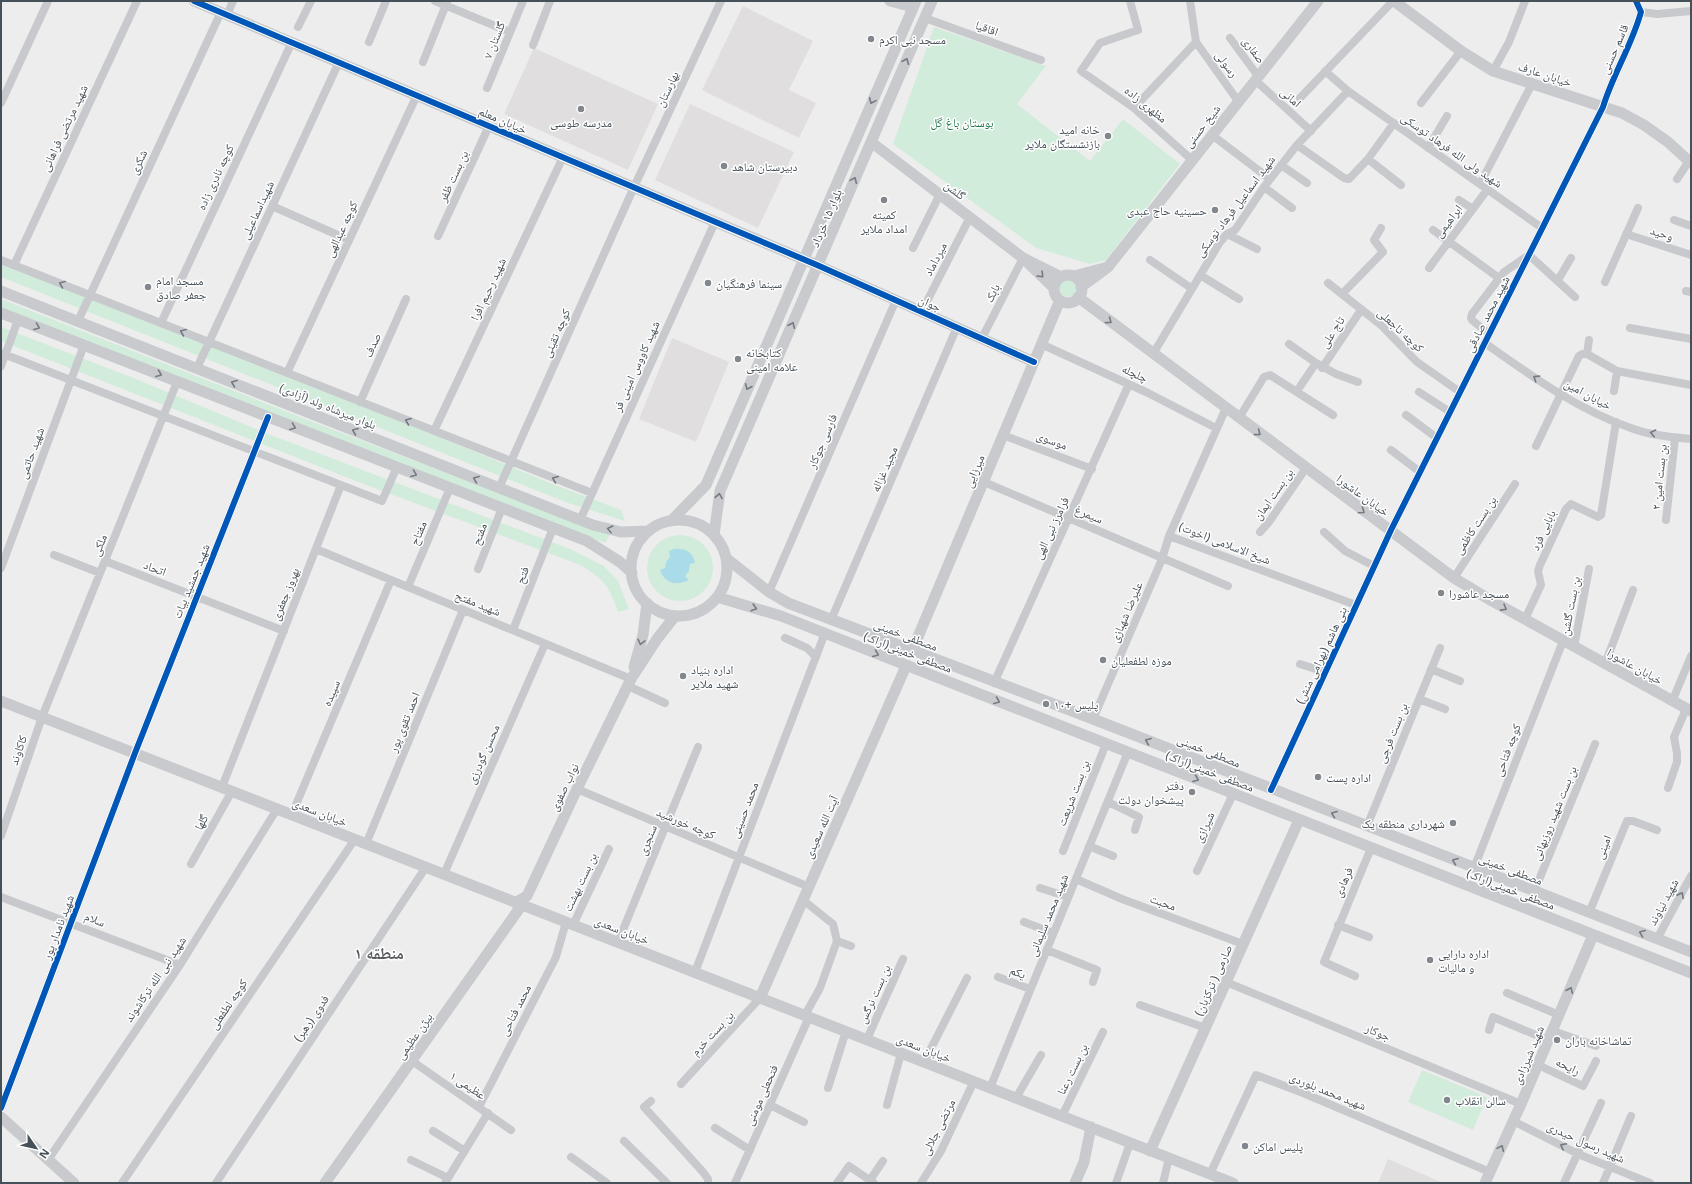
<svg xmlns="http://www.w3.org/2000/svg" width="1692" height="1184" viewBox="0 0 1692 1184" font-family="'Noto Sans','Noto Naskh Arabic',sans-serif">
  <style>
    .education { fill: #e0dede }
    .green { fill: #d2ecdc }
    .water { fill: #a9dce8 }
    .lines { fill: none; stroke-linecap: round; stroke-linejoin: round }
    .street { stroke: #c7c9cc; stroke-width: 8 }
    .secondary { stroke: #c8cacd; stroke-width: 11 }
    .cycleway-casing { stroke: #fff; stroke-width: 8 }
    .cycleway { stroke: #0057b8; stroke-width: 6 }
    .oneway { stroke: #747b81 }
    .oneway2 { stroke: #737a81 }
    .poi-dot { fill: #81878c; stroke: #fff; stroke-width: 1.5 }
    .labels { text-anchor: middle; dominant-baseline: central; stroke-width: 3; stroke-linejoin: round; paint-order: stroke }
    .street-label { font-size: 12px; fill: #465058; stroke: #fff }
    .poi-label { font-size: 12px; fill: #465058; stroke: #fff; text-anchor: start }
    .park-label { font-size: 12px; fill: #1b7547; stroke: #fff }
    .district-label { font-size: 16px; font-weight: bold; fill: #595d61; stroke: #fff }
  </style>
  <rect width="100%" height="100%" fill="#eeeded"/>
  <path class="education" d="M743 6 813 41 789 90 816 103 799 138 702 90Z
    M534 48 658 104 628 170 504 114Z
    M690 104 794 152 758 228 655 180Z
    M672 338 729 362 696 442 639 419Z
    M1388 1159 1443 1183H1378Z"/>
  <path class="green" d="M934 27 1046 66 1017 104 1090 161 1123 119 1180 164 1106 260 1090 264 1036 248 893 144Z
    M1 264 385 414 550 483 621 510 625 521 568 503 1 277Z
    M1059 288a9 9 0 1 1 18 0a9 9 0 1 1-18 0Z
    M1 299 308 420 610 535 605 543 569 530 1 308Z
    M1 327 136 379 263 432 570 549 604 566 618 581 629 609 618 612C609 586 604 579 580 565L361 483 1 341Z
    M647 568a33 33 0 1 1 66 0a33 33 0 1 1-66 0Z
    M1422 1070 1487 1097 1473 1130 1408 1102Z"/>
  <path class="water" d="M674 549C685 548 693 552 695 563L690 564 689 571 685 576 689 580C677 586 665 584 660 570L665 568 666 562 670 557 669 551Z"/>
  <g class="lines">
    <path class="street" d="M435 1 510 32
      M1130 1 1138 30 1100 43 1081 71 1134 108 1192 160
      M1190 1 1196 42 1238 101
      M1641 12 1657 14 1691 11
      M227 15 233 1
      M925 18 1041 60
      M298 27 311 1
      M1230 38 1258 76
      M369 42 386 1
      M533 45 550 1
      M423 62 447 2
      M1325 71 1348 91 1542 228
      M1493 71 1509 42 1525 1
      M1255 80 1311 131
      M487 88 523 1
      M1300 98 1393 1
      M1 103 48 1
      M1421 103 1461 51
      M1134 108 1196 42
      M1212 135 1270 179
      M1297 145 1344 178 1349 179 1368 159 1394 123
      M1428 148 1447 116
      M1368 159 1401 185
      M1281 165 1307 183
      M1677 179 1689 161
      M1480 184 1532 84
      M1264 187 1292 208
      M1459 200 1473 209
      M272 206 349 240
      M1674 220 1691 226
      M1433 230 1499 278
      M1227 234 1257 249
      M1626 234 1691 255
      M438 236 489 126
      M913 248 940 194
      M1 260 592 493
      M1150 260 1191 288
      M14 265 137 1
      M1429 268 1487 190
      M1200 275 1239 299
      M1558 280 1571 258
      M1605 282 1638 208
      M1328 283 1381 325 1417 362 1460 392
      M1686 291 1691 292
      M1342 294 1383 252 1374 240 1381 228
      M922 311 970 217
      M78 321 221 12
      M161 323 292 42
      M1630 328 1691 339
      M1489 334 1472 320 1471 318 1472 314 1504 272 1529 255 1575 297
      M982 338 1023 258
      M1485 343C1530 375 1578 410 1631 428 1649 435 1671 437 1691 439
      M1041 344 1148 393 1216 428
      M1289 344 1316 363
      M1 353 382 501 397 467
      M1153 354 1220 242 1227 234 1235 230 1264 187 1297 145 1348 91
      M1587 354 1589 340
      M1 366 18 320
      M197 368 339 62
      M1322 368 1361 310
      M287 373 417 95
      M1297 391 1316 363 1336 374 1358 382
      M1614 391 1617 371
      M1419 392 1450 412
      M360 402 406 299
      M1226 408 1169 536 1356 605
      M1406 415 1437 438
      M1239 418 1264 377 1270 375 1333 415
      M434 431 563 157
      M1003 435 1092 469
      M1536 446 1579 356 1582 354H1587L1617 371 1691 385
      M1391 450 1420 472
      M984 482 1228 586
      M499 488 634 187 721 1
      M580 520 715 222
      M1666 520 1675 438
      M1260 532 1269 522 1306 468
      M1324 532 1345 551 1374 566
      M316 549 631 679
      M54 555 100 573
      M105 561 284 631
      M1 568 84 345
      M478 569 502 508
      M1454 578 1515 484
      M408 587 450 488
      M769 592 896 300
      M1525 619 1541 585 1538 571 1540 565 1566 509 1571 504 1598 517 1601 515 1616 422
      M831 620 957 327
      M513 630 553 528
      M785 638 807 648 816 657
      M1574 647 1589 569
      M1300 664 1325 672
      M1605 664 1633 590
      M1431 669 1460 681
      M994 683 1129 384
      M628 686 665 703
      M1419 699 1445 709
      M1672 702 1691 656
      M1093 719 1162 559 1169 536
      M222 787 341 485
      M1668 788 1677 762V753L1674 737 1686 709
      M577 789 809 887
      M1271 790 1391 530 1603 107C1613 74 1632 45 1641 12L1636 1
      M1108 802 1139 817 1135 830
      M292 814 391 580
      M1367 826 1440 648
      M1 836 42 717 177 382
      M366 844 463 610
      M1089 846 1113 856
      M1063 851 1106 744
      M191 864 232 791
      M1474 868 1563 641
      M1197 871 1233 794
      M444 874 545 644
      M1076 879 1122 899 1243 944
      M1040 888 1068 897
      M1534 892 1595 744
      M1 897 180 965
      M803 900 833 924 837 941 820 988 805 1015
      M1589 913 1627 821H1633L1657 830
      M1024 922 1053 933
      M573 925 609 849
      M1338 925 1369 937
      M1657 939 1691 876
      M837 941 851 946
      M618 942 698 747
      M1047 950 1097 970 1093 982
      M695 972 825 633
      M1355 976 1324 962 1371 848
      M998 977 1030 989
      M1226 982 1521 1104
      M1507 993 1559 1015
      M1140 1005 1206 1028
      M1489 1030 1493 1017 1548 1040
      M1553 1031 1596 1046
      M867 1039 903 959
      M412 1061 511 1130
      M924 1062 967 978
      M1538 1065 1583 1086 1596 1061
      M681 1084 760 998
      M828 1088 846 1031
      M990 1088 1128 752
      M1016 1098 1041 1055
      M651 1101 644 1107 703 1172 708 1179V1183
      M770 1105 804 1122
      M887 1105 901 1053
      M479 1107 556 957 566 922
      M1 1108 135 753 268 417
      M1062 1116 1103 1032
      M1513 1121 1578 1154 1650 1183
      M715 1128 750 1150
      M433 1131 465 1151
      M624 1141 667 1183
      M571 1157 607 1183
      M48 1160 180 965 277 809
      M411 1160 448 1178
      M1210 1174 1256 1075 1303 1093 1490 1172
      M870 1180 883 1161
      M122 1183 355 839
      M216 1183 426 867
      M445 1183 488 1113
      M735 1183 809 1017
      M837 1183 849 1166 874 1183
      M921 1183 941 1151 974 1081
      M1116 1183 1130 1143
      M1163 1183 1169 1158
      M1564 1183 1601 1103
      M1603 1183 1631 1116"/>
    <path class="secondary" d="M194 1 817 265 1034 362
      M890 1 913 7
      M1394 1 1461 51 1493 71 1622 113 1644 125 1668 142 1691 163
      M871 142 1023 258
      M1108 267 1318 1
      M1054 289a14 14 0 1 1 28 0a14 14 0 1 1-28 0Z
      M1074 276 1108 267 1081 287
      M1054 288 1023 258 1061 277
      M1 291 593 525 621 532 649 531
      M1078 297 1454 578 1492 601 1691 711
      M1 313 587 541 620 562 632 573
      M631 568a48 48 0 1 1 96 0a48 48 0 1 1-96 0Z
      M671 521 706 485 916 1
      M714 535 720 491 932 1
      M726 558 769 592 788 603 1093 719 1691 952
      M717 597 781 616 1691 973
      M912 651 1060 300
      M634 667 643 635 647 603
      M1 701 1233 1183
      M760 998 906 666
      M1 1117 74 1183
      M1150 1151 1299 820
      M325 1183 519 909 516 902 527 896 577 789 631 679 657 639 675 616
      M1075 1183 1084 1162 1091 1127
      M1485 1183 1521 1104 1593 935"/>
    <defs>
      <path id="cycleway" d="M194 1 817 265 1034 362
        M1271 790 1391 530 1603 107C1613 74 1632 45 1641 12L1636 1
        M1 1108 135 753 268 417"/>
    </defs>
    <use href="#cycleway" class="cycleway-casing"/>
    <use href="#cycleway" class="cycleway"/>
  </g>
  <defs><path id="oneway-chevron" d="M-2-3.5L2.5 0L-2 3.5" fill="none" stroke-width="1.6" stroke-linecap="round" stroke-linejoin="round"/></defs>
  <g class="oneway">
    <use href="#oneway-chevron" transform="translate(906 61) rotate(-67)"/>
    <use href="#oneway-chevron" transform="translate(872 101) rotate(114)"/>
    <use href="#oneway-chevron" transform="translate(854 180) rotate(-66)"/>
    <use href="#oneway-chevron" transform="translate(1041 275) rotate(45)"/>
    <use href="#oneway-chevron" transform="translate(1109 321) rotate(37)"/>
    <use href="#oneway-chevron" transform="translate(792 325) rotate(-67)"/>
    <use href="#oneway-chevron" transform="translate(37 327) rotate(21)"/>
    <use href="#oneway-chevron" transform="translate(159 374) rotate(21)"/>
    <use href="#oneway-chevron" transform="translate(234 383) rotate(-158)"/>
    <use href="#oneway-chevron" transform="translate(748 387) rotate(113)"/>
    <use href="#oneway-chevron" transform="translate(293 427) rotate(21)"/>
    <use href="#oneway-chevron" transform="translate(355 431) rotate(-158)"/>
    <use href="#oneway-chevron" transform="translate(1258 433) rotate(37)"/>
    <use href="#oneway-chevron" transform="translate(414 474) rotate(21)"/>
    <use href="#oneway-chevron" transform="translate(476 479) rotate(-158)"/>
    <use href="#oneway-chevron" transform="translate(719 496) rotate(-80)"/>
    <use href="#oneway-chevron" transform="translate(1362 511) rotate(35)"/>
    <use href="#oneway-chevron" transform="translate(610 529) rotate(-166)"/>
    <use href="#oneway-chevron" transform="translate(754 608) rotate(17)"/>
    <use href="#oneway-chevron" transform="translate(1504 608) rotate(29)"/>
    <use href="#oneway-chevron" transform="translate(641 642) rotate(104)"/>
    <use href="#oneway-chevron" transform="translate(876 654) rotate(22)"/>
    <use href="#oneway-chevron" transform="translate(997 701) rotate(22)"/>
    <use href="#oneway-chevron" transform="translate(1148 741) rotate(-158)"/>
    <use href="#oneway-chevron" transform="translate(1196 779) rotate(21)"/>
    <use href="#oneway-chevron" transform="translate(1334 814) rotate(-159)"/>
    <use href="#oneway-chevron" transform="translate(1455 861) rotate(-159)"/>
    <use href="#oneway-chevron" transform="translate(1642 933) rotate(-159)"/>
    <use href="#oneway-chevron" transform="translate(1570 990) rotate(-67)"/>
    <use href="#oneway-chevron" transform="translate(1501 1148) rotate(-66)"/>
  </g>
  <g class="oneway2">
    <use href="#oneway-chevron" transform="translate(62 284) rotate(-158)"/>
    <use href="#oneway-chevron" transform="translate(183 332) rotate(-158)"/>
    <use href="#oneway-chevron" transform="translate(1536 378) rotate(-147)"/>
    <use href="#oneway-chevron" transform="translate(408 421) rotate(-158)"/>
    <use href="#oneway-chevron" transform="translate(1653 433) rotate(-168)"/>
    <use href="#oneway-chevron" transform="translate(555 479) rotate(-158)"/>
    <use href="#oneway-chevron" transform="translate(1681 895) rotate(-63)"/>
    <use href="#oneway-chevron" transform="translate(1563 1146) rotate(-153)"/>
  </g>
  <g class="poi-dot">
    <circle cx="871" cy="39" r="4"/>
    <circle cx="581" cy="109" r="4"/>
    <circle cx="1108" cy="136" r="4"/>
    <circle cx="724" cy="166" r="4"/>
    <circle cx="884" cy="200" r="4"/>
    <circle cx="1215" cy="210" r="4"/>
    <circle cx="708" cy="283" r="4"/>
    <circle cx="148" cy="287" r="4"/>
    <circle cx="738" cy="359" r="4"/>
    <circle cx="1441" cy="593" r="4"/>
    <circle cx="1103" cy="660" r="4"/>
    <circle cx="683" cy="676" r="4"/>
    <circle cx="1046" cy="704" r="4"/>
    <circle cx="1318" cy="777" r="4"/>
    <circle cx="1192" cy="792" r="4"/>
    <circle cx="1453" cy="823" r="4"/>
    <circle cx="1430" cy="960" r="4"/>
    <circle cx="1557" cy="1040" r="4"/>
    <circle cx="1447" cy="1100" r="4"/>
    <circle cx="1245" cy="1146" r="4"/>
  </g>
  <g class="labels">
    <g class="street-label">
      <text transform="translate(987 28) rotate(20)">اقاقیا</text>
      <text transform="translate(494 40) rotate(-68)">گلستان ۷</text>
      <text transform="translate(1614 49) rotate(-66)">قاسم حسنی</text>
      <text transform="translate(1254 50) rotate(54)">صفاری</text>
      <text transform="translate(1227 64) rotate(54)">رسولی</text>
      <text transform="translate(1545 74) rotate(18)">خیابان عارف</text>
      <text transform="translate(667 89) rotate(-65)">بهارستان</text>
      <text transform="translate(1291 97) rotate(42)">امانی</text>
      <text transform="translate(1146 104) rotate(39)">مظهری زاده</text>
      <text transform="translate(503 120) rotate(23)">خیابان معلم</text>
      <text transform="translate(1202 126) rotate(-52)">شیخ حسنی</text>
      <text transform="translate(64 128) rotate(-65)">شهید مرتضی فراهانی</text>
      <text transform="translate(1452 150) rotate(35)">شهید ولی الله فرهاد توسکی</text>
      <text transform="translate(138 162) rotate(-65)">شکری</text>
      <text transform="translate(453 176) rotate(-65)">بن بست ظفر</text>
      <text transform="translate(215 177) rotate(-65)">کوچه نادری زاده</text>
      <text transform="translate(955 190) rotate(37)">گلشن</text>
      <text transform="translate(1235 206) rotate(-53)">شهید اسماعیل فرهاد توسکی</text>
      <text transform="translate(257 210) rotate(-65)">شهیداسماعیلی</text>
      <text transform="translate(826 218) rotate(-67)">بلوار ۱۵ خرداد</text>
      <text transform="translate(1448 221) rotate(-53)">ابراهیمی</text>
      <text transform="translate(341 229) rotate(-65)">کوچه عبدالهی</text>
      <text transform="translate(1662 233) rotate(18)">وحید</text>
      <text transform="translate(935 259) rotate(-63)">میرداماد</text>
      <text transform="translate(488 289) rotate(-65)">شهید رحیم افرا</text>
      <text transform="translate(992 293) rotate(-63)">بابک</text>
      <text transform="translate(930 303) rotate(24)">جوان</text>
      <text transform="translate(1487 314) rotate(-63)">شهید محمد صادقی</text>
      <text transform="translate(1401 330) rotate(43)">کوچه تاجعلی</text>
      <text transform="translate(1332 332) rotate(-57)">تاج علی</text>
      <text transform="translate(556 333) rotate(-66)">کوچه تقیئی</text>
      <text transform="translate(372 345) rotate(-66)">صدف</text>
      <text transform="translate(636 366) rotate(-66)">شهید کاووس امینی فر</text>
      <text transform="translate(1135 373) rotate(25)">چلچله</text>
      <text transform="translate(1588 394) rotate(28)">خیابان امین</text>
      <text transform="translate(328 406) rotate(22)">بلوار میرشاه ولد (آزادی)</text>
      <text transform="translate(1052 440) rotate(21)">موسوی</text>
      <text transform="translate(822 441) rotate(-67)">فارسی جوکار</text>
      <text transform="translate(31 453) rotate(-70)">شهید حاتمی</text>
      <text transform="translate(884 469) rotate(-66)">مجید غزاله</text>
      <text transform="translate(974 471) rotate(-67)">میرزایی</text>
      <text transform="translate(1659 477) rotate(-84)">بن بست امین ۲</text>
      <text transform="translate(1273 494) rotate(-55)">بن بست ایمان</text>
      <text transform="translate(1363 495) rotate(36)">خیابان عاشورا</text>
      <text transform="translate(1089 514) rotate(23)">سیمرغ</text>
      <text transform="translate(1475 525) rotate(-57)">بن بست کاظمی</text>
      <text transform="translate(1051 528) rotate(-65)">فرامرز نبی الهی</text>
      <text transform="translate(1543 530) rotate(-65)">بابایی فرد</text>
      <text transform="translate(418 533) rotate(-67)">مفتاح</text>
      <text transform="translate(479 534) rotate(-68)">مفتح</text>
      <text transform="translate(1225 543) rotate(21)">شیخ الاسلامی (اخوت)</text>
      <text transform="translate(99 545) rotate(-68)">ملکی</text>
      <text transform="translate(155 568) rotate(21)">اتحاد</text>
      <text transform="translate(522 575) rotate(-69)">فتح</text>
      <text transform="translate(191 581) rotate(-68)">شهید جمشید بیات</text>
      <text transform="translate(285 594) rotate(-68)">بهروز جعفری</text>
      <text transform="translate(478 603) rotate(22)">شهید مفتح</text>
      <text transform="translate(1570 606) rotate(-79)">بن بست گلشن</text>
      <text transform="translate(1126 612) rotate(-67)">علیرضا شهبازی</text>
      <text transform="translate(906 635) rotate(21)">مصطفی خمینی</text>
      <text transform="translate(908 652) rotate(21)">مصطفی خمینی(اراک)</text>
      <text transform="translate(1321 655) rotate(-65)">بنی هاشم (بهرامی منش)</text>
      <text transform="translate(1635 666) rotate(29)">خیابان عاشورا</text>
      <text transform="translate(331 693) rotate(-67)">سپیده</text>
      <text transform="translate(404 722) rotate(-68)">احمد تقوی پور</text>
      <text transform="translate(1392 733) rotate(-68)">بن بست فرجی</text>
      <text transform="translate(18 750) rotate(-71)">کاکاوند</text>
      <text transform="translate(1507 750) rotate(-69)">کوچه فتاحی</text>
      <text transform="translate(1209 751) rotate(22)">مصطفی خمینی</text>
      <text transform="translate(483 754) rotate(-66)">محسن گودرزی</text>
      <text transform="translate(1210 771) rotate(21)">مصطفی خمینی(اراک)</text>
      <text transform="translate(564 787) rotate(-64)">نواب صفوی</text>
      <text transform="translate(1073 793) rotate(-69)">بن بست شریعت</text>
      <text transform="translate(744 810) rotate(-69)">محمد حسینی</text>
      <text transform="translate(320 812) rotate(21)">خیابان سعدی</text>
      <text transform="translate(1554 813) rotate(-68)">بن بست شهید روزبهانی</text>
      <text transform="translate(201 822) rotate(-61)">گلها</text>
      <text transform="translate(686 823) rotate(23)">کوچه خورشید</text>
      <text transform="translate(821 827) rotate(-66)">آیت الله سعیدی</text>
      <text transform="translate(1204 827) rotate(-65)">شیرازی</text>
      <text transform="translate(647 840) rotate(-68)">سنجری</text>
      <text transform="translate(1603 847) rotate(-68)">امینی</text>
      <text transform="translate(1511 869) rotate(21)">مصطفی خمینی</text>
      <text transform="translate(580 882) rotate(-65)">بن بست بهشت</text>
      <text transform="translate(1343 882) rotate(-67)">فرهادی</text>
      <text transform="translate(1511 889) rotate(21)">مصطفی خمینی(اراک)</text>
      <text transform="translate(1163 902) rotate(20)">محبت</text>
      <text transform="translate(1663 902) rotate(-62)">شهید نیاوند</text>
      <text transform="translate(1048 915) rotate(-68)">شهید محمد سلیمانی</text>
      <text transform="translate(95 919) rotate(21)">سلام</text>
      <text transform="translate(58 927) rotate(-69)">شهید نامدار پور</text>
      <text transform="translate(622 930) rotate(21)">خیابان سعدی</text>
      <text transform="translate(1018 972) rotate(22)">یکم</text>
      <text transform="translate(155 979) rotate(-56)">شهید نبی الله ترکاشوند</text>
      <text transform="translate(1213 980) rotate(-66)">صارمی ( ترکزبان)</text>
      <text transform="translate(874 994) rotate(-66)">بن بست نرگس</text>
      <text transform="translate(228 1004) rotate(-56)">کوچه لطفعلی</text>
      <text transform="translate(515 1010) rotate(-63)">محمد فتاحی</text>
      <text transform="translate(311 1018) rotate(-56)">فدوی (رهبر)</text>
      <text transform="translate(1378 1032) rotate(23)">جوکار</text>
      <text transform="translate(712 1033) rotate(-47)">بن بست خرم</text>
      <text transform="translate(414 1036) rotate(-55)">بیژن عظیمی</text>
      <text transform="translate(924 1048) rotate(21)">خیابان سعدی</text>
      <text transform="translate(1528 1055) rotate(-67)">شهید شیرزادی</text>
      <text transform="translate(1568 1066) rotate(25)">رایحه</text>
      <text transform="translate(1072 1069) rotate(-64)">بن بست رعنا</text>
      <text transform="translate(468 1085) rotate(34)">عظیمی ۱</text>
      <text transform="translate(1328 1091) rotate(22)">شهید محمد بلوردی</text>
      <text transform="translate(761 1095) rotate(-66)">فتحعلی مومنی</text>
      <text transform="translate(938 1127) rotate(-63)">مرتضی جلالی</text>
      <text transform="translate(1586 1142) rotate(24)">شهید رسول حیدری</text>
    </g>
    <g class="poi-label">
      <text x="879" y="39">مسجد نبی اکرم</text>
      <text x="581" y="122" text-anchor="middle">مدرسه طوسی</text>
      <text x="1100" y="129" text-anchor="end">خانه امید<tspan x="1100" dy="14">بازنشستگان ملایر</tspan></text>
      <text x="732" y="166">دبیرستان شاهد</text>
      <text x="1207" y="210" text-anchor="end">حسینیه حاج عبدی</text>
      <text x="884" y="214" text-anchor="middle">کمیته<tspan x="884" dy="14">امداد ملایر</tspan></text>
      <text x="156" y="280">مسجد امام<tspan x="156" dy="14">جعفر صادق</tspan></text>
      <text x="716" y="283">سینما فرهنگیان</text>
      <text x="746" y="352">کتابخانه<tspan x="746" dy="14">علامه امینی</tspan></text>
      <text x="1449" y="593">مسجد عاشورا</text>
      <text x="1111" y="660">موزه لطفعلیان</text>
      <text x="691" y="669">اداره بنیاد<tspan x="691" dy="14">شهید ملایر</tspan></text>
      <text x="1054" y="704">پلیس +۱۰</text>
      <text x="1326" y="777">اداره پست</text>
      <text x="1184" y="785" text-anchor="end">دفتر<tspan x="1184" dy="14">پیشخوان دولت</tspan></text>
      <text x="1445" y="823" text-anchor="end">شهرداری منطقه یک</text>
      <text x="1438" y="953">اداره دارایی<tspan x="1438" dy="14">و مالیات</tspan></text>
      <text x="1565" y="1040">تماشاخانه باران</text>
      <text x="1455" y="1100">سالن انقلاب</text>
      <text x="1253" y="1146">پلیس اماکن</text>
    </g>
    <g class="park-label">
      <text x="962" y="122">بوستان باغ گل</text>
    </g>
    <g class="district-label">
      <text x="379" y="953">منطقه ۱</text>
    </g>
  </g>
  <rect width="1692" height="1184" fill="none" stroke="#465058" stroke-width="4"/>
  <g transform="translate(36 1148) rotate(124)" stroke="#ffffff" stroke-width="3" paint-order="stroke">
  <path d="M0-3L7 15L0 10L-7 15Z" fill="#465058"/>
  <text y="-6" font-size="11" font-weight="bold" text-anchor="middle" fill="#465058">N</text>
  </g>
</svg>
